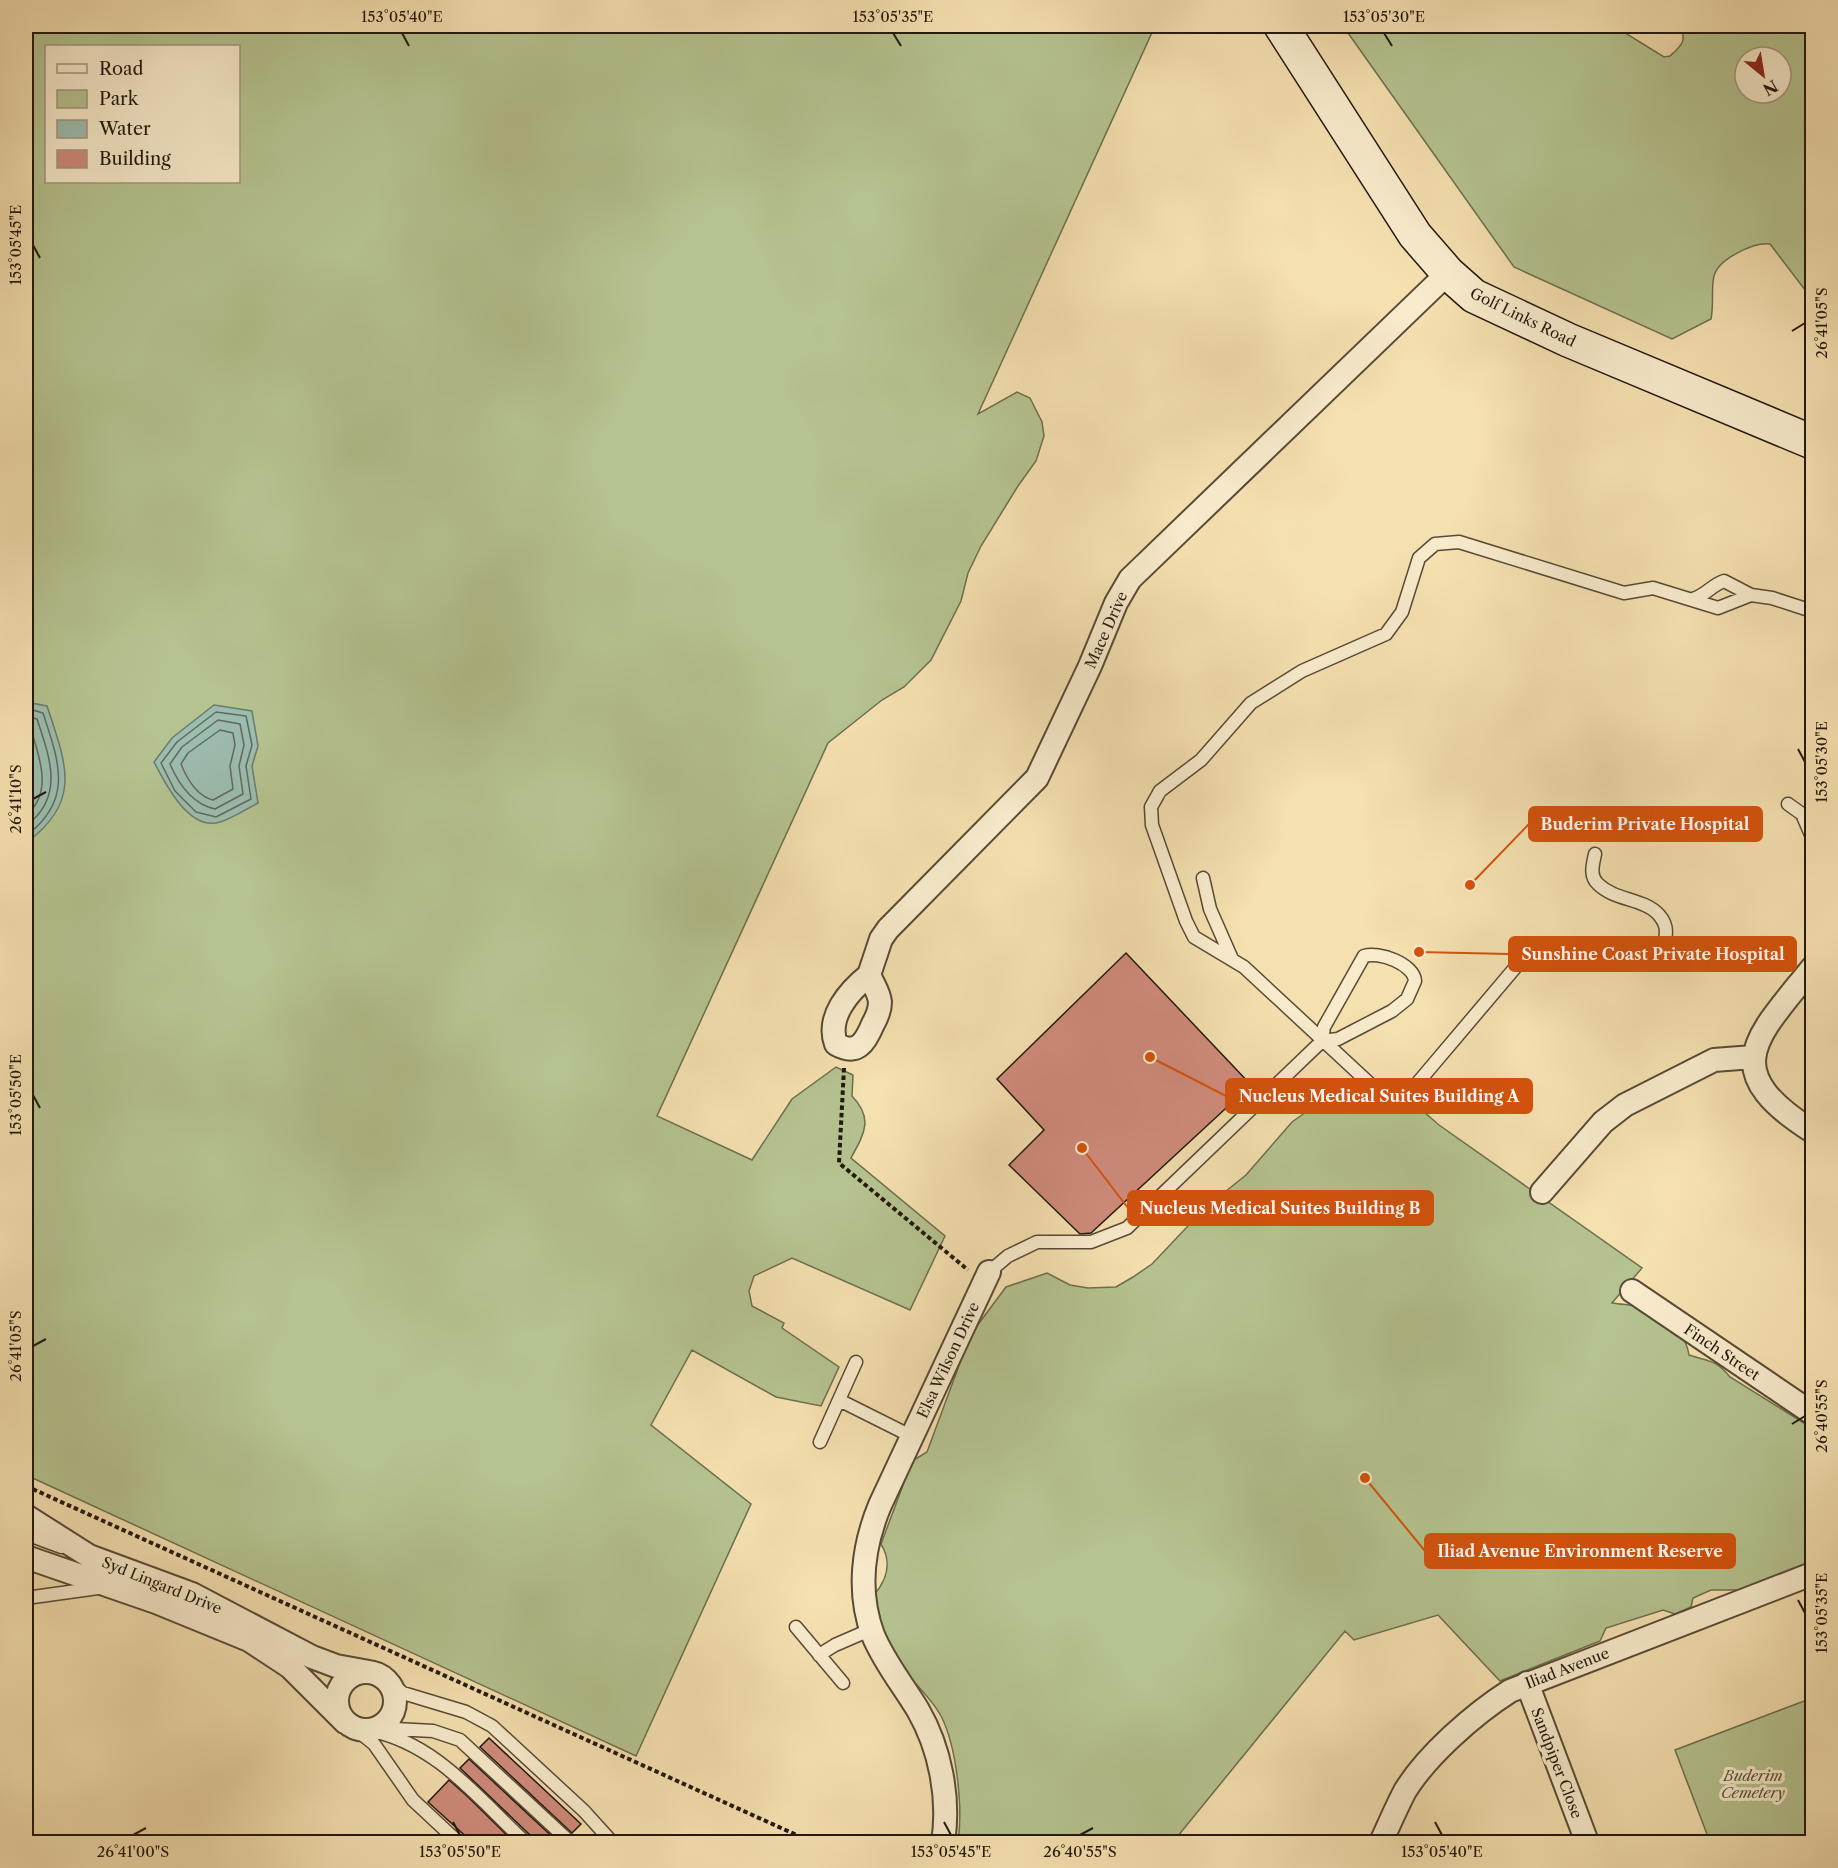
<svg xmlns="http://www.w3.org/2000/svg" width="1838" height="1868" viewBox="0 0 1838 1868" font-family="'Libre Caslon Text',serif">
  <style>
    .green { fill: #b5c390; stroke: #6c6e4e; stroke-width: 1.5; fill-rule: evenodd }
    .water { fill: #9cbdaf; stroke: #6c7b6e; stroke-width: 1.5 }
    .lines { fill: none; stroke-linecap: round; stroke-linejoin: round }
    .shore { stroke: #606a5e; stroke-width: 1.5 }
    .building { fill: #d08b7c; stroke: #23180d; stroke-width: 1.5 }
    .lane-casing { stroke: #584a36; stroke-width: 15 }
    .street-casing { stroke: #584a36; stroke-width: 26 }
    .secondary-casing { stroke: #23180d; stroke-width: 36 }
    .path { stroke: #23180d; stroke-width: 4; stroke-dasharray: 4.5 3; stroke-linecap: butt }
    .lane { stroke: #f8ebcc; stroke-width: 12 }
    .street { stroke: #f8ebcc; stroke-width: 22 }
    .secondary { stroke: #f8ebcc; stroke-width: 33 }
    .ticks { fill: none; stroke: #23180d; stroke-width: 2 }
    .labels { text-anchor: middle; dominant-baseline: central; stroke-width: 6; stroke-linejoin: round; paint-order: stroke }
    .street-label { font-size: 15px; fill: #23180d; stroke: #f8ebcc }
    .park-label { font-size: 15px; font-style: italic; fill: #56543b; stroke: #f8ebcc }
    .leader { fill: none; stroke: #d4520c; stroke-width: 2 }
    .callout-dot { fill: #d4520c; stroke: #f8ebcc; stroke-width: 2 }
    .callout { fill: #d4520c; stroke: #d4520c; stroke-width: 2 }
    .callout-label { font-size: 16px; text-anchor: middle; font-weight: bold; fill: #fff }
    .neatline { fill: none; stroke: #23180d; stroke-width: 2 }
    .ticks-label { font-size: 15px; text-anchor: middle; fill: #23180d }
  </style>
  <rect width="100%" height="100%" fill="#f5e0b0"/>
  <filter id="stains"><feTurbulence type="fractalNoise" baseFrequency=".00333" numOctaves="4"/><feColorMatrix values="0 0 0 0 .2 0 0 0 0 .09 0 0 0 0 .02 0 0 0 .5 -.17"/></filter>
  <radialGradient id="worn" r=".72"><stop offset=".6" stop-color="#630" stop-opacity="0"/><stop offset="1" stop-color="#630" stop-opacity=".3"/></radialGradient>
  <path class="green" d="M26 26H1155L978 414 1017 392 1030 398 1042 422 1044 436 1036 461 1018 486 981 546 968 573 961 601 931 660 904 687 882 700 828 743 657 1116 752 1160 792 1099 836 1067 853 1075 852 1096C874 1119 864 1134 851 1158L945 1236 910 1310 792 1258 754 1276 749 1291 752 1306 784 1323 782 1328 839 1367 821 1406 776 1397 692 1350 651 1425 751 1504 636 1756 26 1475ZM46 46H238V182H46Z
    M1343 26H1614L1664 57 1670 56C1682 45 1687 41 1680 26H1812V299L1770 244C1754 242 1718 259 1714 276 1711 286 1714 305 1711 319L1672 339 1514 267ZM1745 57H1781V93H1745Z
    M1337 1090C1348 1095 1356 1108 1369 1110 1384 1113 1395 1098 1409 1099L1439 1125 1642 1268 1612 1303C1625 1305 1639 1305 1651 1309 1668 1314 1687 1338 1689 1355 1710 1362 1715 1359 1730 1377L1812 1428V1570L1778 1575 1746 1590H1711L1693 1598 1691 1607 1675 1614 1663 1610 1606 1628 1600 1641 1500 1681 1438 1615 1354 1640 1345 1631 1173 1842H958C963 1809 957 1747 941 1716 930 1695 909 1679 895 1660 880 1640 878 1618 874 1595 887 1580 892 1562 881 1544L912 1461 927 1452 964 1352 977 1326 1006 1287 1047 1273 1070 1285 1088 1288 1116 1287 1133 1277 1152 1264 1205 1208 1246 1175 1292 1122Z
    M1812 1698V1842H1710L1675 1750Z"/>
  <path class="water" d="M26 702 47 706C66 764 83 801 26 843Z
    M214 705 252 711 258 746 252 766 258 803C246 809 233 818 220 822 189 832 165 783 154 762L172 738Z"/>
  <g class="lines">
    <path class="shore" d="M26 708 43 713C59 762 74 800 26 836
      M216 712 246 716 252 745 246 766 251 799 216 817 196 812 175 791 161 763 177 742Z
      M26 716 37 719C50 758 65 797 26 826
      M218 720 240 724 244 745 239 766 243 794 215 809C192 804 179 785 170 764L182 747Z
      M26 725 30 727C39 755 54 793 26 815
      M220 730 233 733 235 745 230 766 233 789 213 800C197 796 187 779 181 764L188 753Z"/>
  </g>
  <path class="building" d="M1126 953 1251 1085 1091 1233 1080 1234 1009 1165 1044 1130 997 1079Z
    M489 1738 581 1824 572 1833 480 1747Z
    M469 1759 558 1842H533L531 1836 460 1768Z
    M449 1780 467 1796 514 1842H472L428 1802Z"/>
  <g class="lines">
    <defs>
      <path id="lane" d="M1693 599C1706 595 1712 585 1724 581L1751 595 1772 598 1812 611
        M1788 804 1802 814 1812 837
        M1595 854C1593 864 1589 876 1598 884 1615 901 1644 898 1659 915 1666 923 1667 930 1665 940 1657 981 1582 951 1554 946L1542 945 1531 949 1415 1086 1401 1094 1383 1096 1244 967 1194 937 1186 921 1152 825 1151 807 1160 791 1201 760 1251 703 1302 671 1386 634 1402 612 1419 558 1435 544 1459 542 1624 593 1653 588 1718 608 1751 595
        M1203 878 1210 909 1232 959
        M989 1272 1008 1256 1037 1242H1091L1127 1228 1322 1041 1338 1039 1392 1011 1407 999 1415 981C1414 964 1379 951 1364 956L1324 1027 1322 1041
        M839 1400 913 1437
        M820 1442 856 1362
        M26 1534 61 1547
        M26 1598 98 1588
        M796 1627 843 1683
        M819 1655 835 1645 872 1629
        M386 1680 403 1693 466 1712 492 1726 584 1811 612 1842
        M353 1727 374 1744 413 1800 458 1842
        M377 1728 433 1731 460 1740 570 1842
        M368 1730C435 1742 478 1798 525 1842"/>
      <path id="street" d="M1812 968C1756 1038 1716 1070 1812 1131
        M869 975 881 939 888 929 1037 778 1090 666 1116 603 1130 579 1448 273
        M869 975C873 984 879 992 880 1002 880 1010 877 1017 873 1024 865 1043 857 1056 836 1044 826 1017 849 991 869 975Z
        M1542 1192 1603 1122 1625 1105 1714 1060 1753 1057
        M1632 1291 1812 1413
        M26 1516 89 1556 192 1594 312 1657 336 1666 369 1672
        M26 1557 156 1602 249 1640 290 1667 345 1722
        M337 1701a29 29 0 1 1 58 0a29 29 0 1 1-58 0Z
        M1527 1683 1587 1842
        M943 1842C950 1798 940 1748 918 1710 903 1685 884 1662 873 1635 857 1592 863 1546 880 1505L989 1272
        M1381 1842C1389 1825 1396 1808 1405 1791 1427 1755 1474 1714 1510 1691L1812 1574"/>
      <path id="secondary" d="M1281 26 1415 235 1448 273 1474 296 1568 340 1812 442"/>
    </defs>
    <use href="#lane" class="lane-casing"/>
    <use href="#street" class="street-casing"/>
    <use href="#secondary" class="secondary-casing"/>
    <path class="path" d="M844 1068 839 1163 968 1270
      M26 1486 812 1842"/>
    <use href="#lane" class="lane"/>
    <use href="#street" class="street"/>
    <use href="#secondary" class="secondary"/>
  </g>
  <path class="ticks" d="M402 33 409 46M893 33 901 46M1384 33 1392 46M33 245 40 258M1792 331 1805 323M1798 749 1805 762M33 799 46 792M33 1095 40 1108M33 1346 46 1339M1792 1424 1805 1416M1798 1600 1805 1613M453 1822 460 1835M944 1822 951 1835M1435 1822 1442 1835M133 1835 146 1828M1080 1835 1093 1828"/>
  <g class="labels">
    <g class="street-label">
      <text transform="translate(1523 317) rotate(26)">Golf Links Road</text>
      <text transform="translate(1106 630) rotate(-66)">Mace Drive</text>
      <text transform="translate(1722 1352) rotate(34)">Finch Street</text>
      <text transform="translate(948 1360) rotate(-65)">Elsa Wilson Drive</text>
      <text transform="translate(162 1585) rotate(22)">Syd Lingard Drive</text>
      <text transform="translate(1567 1668) rotate(-21)">Iliad Avenue</text>
      <text transform="translate(1557 1763) rotate(69)">Sandpiper Close</text>
    </g>
    <g class="park-label">
      <text x="1753" y="1775">Buderim<tspan x="1753" dy="17">Cemetery</tspan></text>
    </g>
  </g>
  <path class="leader" d="M1470 885L1529 824M1419 952L1509 954M1150 1057L1226 1096M1082 1148L1128 1208M1365 1478L1425 1551"/>
  <g class="callout-dot">
    <circle cx="1470" cy="885" r="6"/>
    <circle cx="1419" cy="952" r="6"/>
    <circle cx="1150" cy="1057" r="6"/>
    <circle cx="1082" cy="1148" r="6"/>
    <circle cx="1365" cy="1478" r="6"/>
  </g>
  <g class="callout">
    <rect x="1529" y="807" width="233" height="34" rx="6"/>
    <rect x="1509" y="937" width="287" height="34" rx="6"/>
    <rect x="1226" y="1079" width="306" height="34" rx="6"/>
    <rect x="1128" y="1191" width="305" height="34" rx="6"/>
    <rect x="1425" y="1534" width="310" height="34" rx="6"/>
  </g>
  <g class="callout-label">
    <text x="1645" y="830">Buderim Private Hospital</text>
    <text x="1653" y="960">Sunshine Coast Private Hospital</text>
    <text x="1379" y="1102">Nucleus Medical Suites Building A</text>
    <text x="1280" y="1214">Nucleus Medical Suites Building B</text>
    <text x="1580" y="1557">Iliad Avenue Environment Reserve</text>
  </g>
  <rect width="1838" height="1868" fill="none" stroke="#f5e0b0" stroke-width="66"/>
  <rect x="45" y="45" width="195" height="138" fill="#f8ebcc" stroke="#a39780" stroke-width="1.5"/>
  <rect x="57" y="64" width="30" height="9" fill="#f8ebcc" stroke="#a39780" stroke-width="1.5"/>
  <text x="99" y="75" font-size="18" fill="#23180d">Road</text>
  <rect x="57" y="90" width="30" height="18" fill="#b5c390" stroke="#a39780" stroke-width="1.5"/>
  <text x="99" y="105" font-size="18" fill="#23180d">Park</text>
  <rect x="57" y="120" width="30" height="18" fill="#9cbdaf" stroke="#a39780" stroke-width="1.5"/>
  <text x="99" y="135" font-size="18" fill="#23180d">Water</text>
  <rect x="57" y="150" width="30" height="18" fill="#d08b7c" stroke="#a39780" stroke-width="1.5"/>
  <text x="99" y="165" font-size="18" fill="#23180d">Building</text>
  <g transform="translate(1763 75) rotate(150)"><circle r="28" fill="#f8ebcc" stroke="#a39780" stroke-width="1.5"/>
  <path d="M0-4.5L10 22L0 15L-10 22Z" fill="#8f2418"/>
  <text y="-9" font-size="16" font-weight="bold" text-anchor="middle" fill="#23180d">N</text>
  </g>
  <rect x="33" y="33" width="1772" height="1802" class="neatline"/>
  <g class="ticks-label">
    <text x="402" y="22">153°05'40"E</text>
    <text x="893" y="22">153°05'35"E</text>
    <text x="1384" y="22">153°05'30"E</text>
    <text transform="translate(16 245) rotate(-90)" y="5">153°05'45"E</text>
    <text transform="translate(1822 323) rotate(-90)" y="5">26°41'05"S</text>
    <text transform="translate(1822 762) rotate(-90)" y="5">153°05'30"E</text>
    <text transform="translate(16 799) rotate(-90)" y="5">26°41'10"S</text>
    <text transform="translate(16 1095) rotate(-90)" y="5">153°05'50"E</text>
    <text transform="translate(16 1346) rotate(-90)" y="5">26°41'05"S</text>
    <text transform="translate(1822 1416) rotate(-90)" y="5">26°40'55"S</text>
    <text transform="translate(1822 1613) rotate(-90)" y="5">153°05'35"E</text>
    <text x="133" y="1857">26°41'00"S</text>
    <text x="460" y="1857">153°05'50"E</text>
    <text x="951" y="1857">153°05'45"E</text>
    <text x="1080" y="1857">26°40'55"S</text>
    <text x="1442" y="1857">153°05'40"E</text>
  </g>
  <rect width="100%" height="100%" filter="url(#stains)"/>
  <rect width="100%" height="100%" fill="url(#worn)"/>
</svg>
